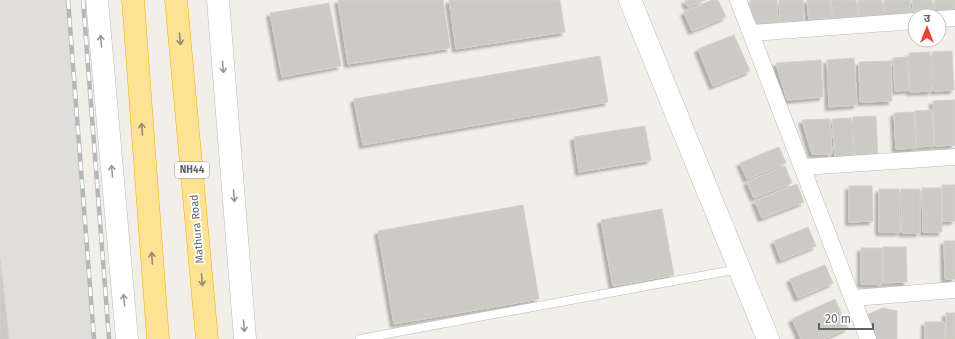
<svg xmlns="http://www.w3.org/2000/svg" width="955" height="339" viewBox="0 0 955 339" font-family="'Fira Sans','Noto Sans Devanagari',sans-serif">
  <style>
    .industrial { fill: #e0deda }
    .building { fill: #cccac5; stroke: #d6d1c6; filter: url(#shadow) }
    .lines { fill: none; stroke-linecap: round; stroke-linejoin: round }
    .lane-casing { stroke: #b5b8bc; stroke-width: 9 }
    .street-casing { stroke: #b5b8bc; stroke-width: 17 }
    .secondary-casing { stroke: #b6babf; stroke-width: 23 }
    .highway-casing { stroke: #f9ab00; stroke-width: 23 }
    .lane { stroke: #fff; stroke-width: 8 }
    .street { stroke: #fff; stroke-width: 16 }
    .secondary { stroke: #fff; stroke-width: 22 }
    .highway { stroke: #fde293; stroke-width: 22 }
    .rail-casing { stroke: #b6b7b8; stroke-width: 4.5 }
    .rail { stroke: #fff; stroke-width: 3; stroke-dasharray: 9; stroke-linecap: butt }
    .oneway { stroke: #8e8975 }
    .oneway2 { stroke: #979a9d }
    .labels { text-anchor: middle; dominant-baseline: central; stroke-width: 3.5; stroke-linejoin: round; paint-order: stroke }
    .shield { fill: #fff; stroke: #8f9295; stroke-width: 1 }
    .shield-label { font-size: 10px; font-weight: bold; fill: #5f6368 }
    .street-label { font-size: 11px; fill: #5f6368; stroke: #fff }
  </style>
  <defs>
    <filter id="shadow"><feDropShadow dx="-3.5" dy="3.5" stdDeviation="1" flood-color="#0004"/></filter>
  </defs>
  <rect width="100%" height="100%" fill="#f1efe8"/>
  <path class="industrial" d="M0 0H68L95 339H0Z"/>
  <path class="building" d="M338 0H443L450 48 348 64Z
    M449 0H560L565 32 456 49Z
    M685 0H705L688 7Z
    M712 0H718L726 17 692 31 684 12Z
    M750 0H777L778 27 751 28Z
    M779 0H803L804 24 780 25Z
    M807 0H830L832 20 809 22Z
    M831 0H856L858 19 834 22Z
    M858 0H882L884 19 860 21Z
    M884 0H910L911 16 886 19Z
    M912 0H932L934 13 914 16Z
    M934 0H955V12L936 14Z
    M329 3 341 66 282 77 270 13Z
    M734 35 750 71 713 86 698 49Z
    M952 51 954 90 934 91 932 52Z
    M930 52 932 91 910 92 909 53Z
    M600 56 608 102 363 145 354 99Z
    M907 57 909 90 895 91 893 58Z
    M854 58 857 105 829 107 827 60Z
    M821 60 823 97 787 100 776 63Z
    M891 61 892 101 860 102 859 62Z
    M955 100V145L935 146 933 101Z
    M932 110 934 146 917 147 915 111Z
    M914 112 916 148 896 149 894 113Z
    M876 116 878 157 855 158 853 117Z
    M851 118 853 157 835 158 832 119Z
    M830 119 832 154H812L802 120Z
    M645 126 651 160 579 172 574 137Z
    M779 147 786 163 747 179 740 163Z
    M785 166 792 183 754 198 747 182Z
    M797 184 804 202 762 218 755 201Z
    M942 185H955V221H943Z
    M849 186H872L873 221 849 222Z
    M922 188H941L942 232H923Z
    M879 189H899L900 232H879Z
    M901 189H920V233H902Z
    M523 205 539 299 394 324 378 231Z
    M662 209 674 275 613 286 601 220Z
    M808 227 816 246 781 260 774 241Z
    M944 241H955V279H945Z
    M883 247H906L907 282 884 283Z
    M861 248H882V284H861Z
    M0 258 9 339H0Z
    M825 265 833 283 798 298 790 279Z
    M835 299 848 328 823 339H801L792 319Z
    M883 308 897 311V339H877L866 315Z
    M946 313H955V339H946Z
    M925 322H945V339H925Z"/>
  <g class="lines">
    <defs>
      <path id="lane" d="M360 339 739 269"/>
      <path id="street" d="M738 0 868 339
        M939 19 955 18
        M751 33 915 21
        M803 167 955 157
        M853 298 955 290"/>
      <path id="secondary" d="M97 0 127 339
        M218 0 245 339
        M630 0 768 339"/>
      <path id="highway" d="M133 0 158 339
        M176 0 207 339"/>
    </defs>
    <use href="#lane" class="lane-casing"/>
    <use href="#street" class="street-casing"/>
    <use href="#secondary" class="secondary-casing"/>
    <use href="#highway" class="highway-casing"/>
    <use href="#lane" class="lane"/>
    <use href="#street" class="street"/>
    <use href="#secondary" class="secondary"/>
    <use href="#highway" class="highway"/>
    <defs>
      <path id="rail" d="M68 0 94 339
        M83 0 109 339"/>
    </defs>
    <use href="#rail" class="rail-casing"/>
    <use href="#rail" class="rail"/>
  </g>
  <defs><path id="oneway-shaft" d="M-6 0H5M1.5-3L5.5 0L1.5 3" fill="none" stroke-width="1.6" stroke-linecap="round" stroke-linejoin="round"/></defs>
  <g class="oneway">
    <use href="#oneway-shaft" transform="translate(180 39) rotate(85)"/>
    <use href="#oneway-shaft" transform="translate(142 129) rotate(-94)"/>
    <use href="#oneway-shaft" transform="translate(152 258) rotate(-94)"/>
    <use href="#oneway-shaft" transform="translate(202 280) rotate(85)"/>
  </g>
  <g class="oneway2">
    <use href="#oneway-shaft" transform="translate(101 41) rotate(-95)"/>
    <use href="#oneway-shaft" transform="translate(223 67) rotate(85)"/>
    <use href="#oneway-shaft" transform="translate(112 171) rotate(-95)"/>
    <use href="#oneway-shaft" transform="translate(234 196) rotate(85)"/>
    <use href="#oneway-shaft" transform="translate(124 300) rotate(-95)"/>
    <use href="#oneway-shaft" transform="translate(244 326) rotate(85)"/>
  </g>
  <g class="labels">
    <rect class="shield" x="175" y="162" width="34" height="16" rx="3"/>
    <g class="shield-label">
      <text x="192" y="170">NH44</text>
    </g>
    <g class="street-label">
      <text transform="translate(197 229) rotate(-95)">Mathura Road</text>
    </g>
  </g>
  <g transform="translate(927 28)"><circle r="19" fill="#ffffff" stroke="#bfc1c3"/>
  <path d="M0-3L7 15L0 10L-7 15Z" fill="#ea4335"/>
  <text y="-6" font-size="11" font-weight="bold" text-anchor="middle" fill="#5f6368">उ</text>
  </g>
  <path d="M819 323v6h54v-6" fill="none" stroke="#5f6368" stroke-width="2"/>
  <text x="825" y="323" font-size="12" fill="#5f6368" stroke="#ffffff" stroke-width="3" paint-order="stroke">20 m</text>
</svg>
